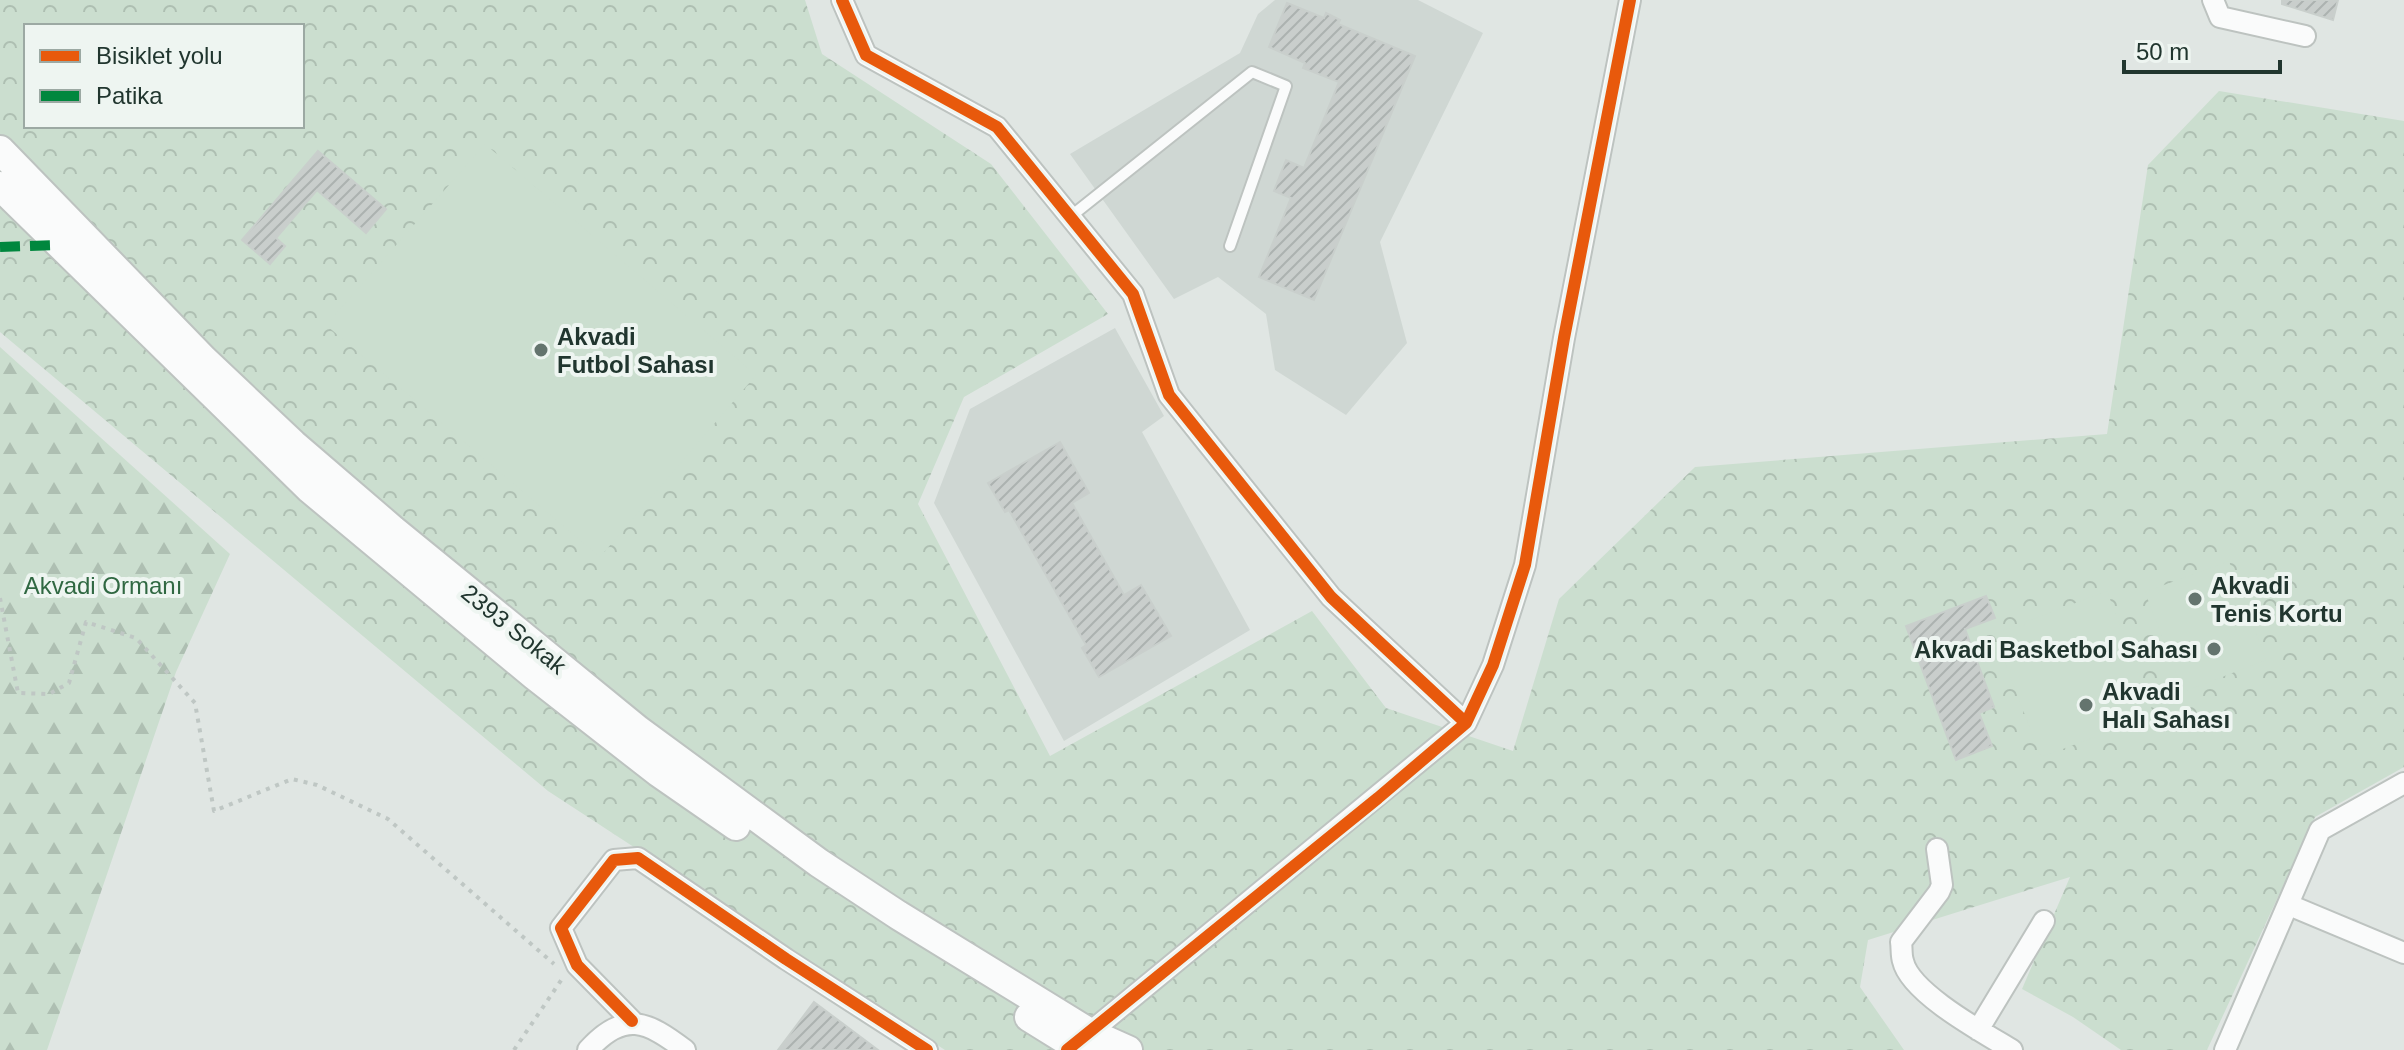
<svg xmlns="http://www.w3.org/2000/svg" width="2404" height="1050" viewBox="0 0 2404 1050" font-family="Arial,sans-serif">
  <style>
    .built { fill: #cfd7d3 }
    .forest { fill: url(#forest-firs) }
    .park { fill: url(#park-crowns); fill-rule: evenodd }
    .garden { fill: #cbdecf }
    .building { fill: url(#building-hatch); stroke: #c9cfcc; stroke-width: 2 }
    .lines { fill: none; stroke-linecap: round; stroke-linejoin: round }
    .lane-casing { stroke: #bdc3c0; stroke-width: 14 }
    .street-casing { stroke: #bdc3c0; stroke-width: 24 }
    .secondary-casing { stroke: #bdc3c0; stroke-width: 32 }
    .path { stroke: #bfc7c4; stroke-width: 4; stroke-dasharray: 4 6; stroke-linecap: butt }
    .lane { stroke: #fafbfb; stroke-width: 10 }
    .street { stroke: #fafbfb; stroke-width: 20 }
    .secondary { stroke: #fafbfb; stroke-width: 28 }
    .quiet { stroke: #00873e; stroke-width: 10; stroke-dasharray: 20 10; stroke-linecap: butt }
    .cycleway-casing { stroke: #eef5f1; stroke-width: 17 }
    .cycleway { stroke: #e8590c; stroke-width: 12 }
    .poi-dot { fill: #64746e; stroke: #eef5f1; stroke-width: 3 }
    .labels { text-anchor: middle; dominant-baseline: central; stroke-width: 8; stroke-linejoin: round; paint-order: stroke }
    .poi-label { font-size: 24px; font-weight: bold; fill: #21362f; stroke: #eef5f1; text-anchor: start }
    .park-label { font-size: 24px; fill: #306842; stroke: #eef5f1 }
    .street-label { font-size: 24px; fill: #21362f; stroke: #eef5f1 }
  </style>
  <defs>
    <pattern id="forest-firs" width="22" height="20" patternUnits="userSpaceOnUse" patternTransform="scale(2)"><rect width="22" height="20" fill="#cbdecf"/><path d="M5 1l3.5 6h-7zM16 11l3.5 6h-7z" fill="#aebfb2"/></pattern>
    <pattern id="park-crowns" width="20" height="18" patternUnits="userSpaceOnUse" patternTransform="scale(2)"><rect width="20" height="18" fill="#cbdecf"/><path d="M2 6a3 3 0 1 1 6 0M12 15a3 3 0 1 1 6 0" fill="none" stroke="#aebfb2"/></pattern>
    <pattern id="building-hatch" width="6" height="6" patternUnits="userSpaceOnUse" patternTransform="scale(2)"><rect width="6" height="6" fill="#c9cecc"/><path d="M-1 1l2-2M0 6l6-6M5 7l2-2" fill="none" stroke="#acb2b0"/></pattern>
  </defs>
  <rect width="100%" height="100%" fill="#e0e6e3"/>
  <path class="built" d="M1275 0H1418L1483 33 1380 242 1407 343 1346 415 1275 370 1266 314 1218 277 1174 299 1070 154 1240 53 1258 14Z
    M1115 328 1164 416 1142 432 1250 630 1064 741 934 503 970 409Z"/>
  <path class="forest" d="M0 347 230 554 176 672 47 1050H0Z"/>
  <path class="park" d="M0 0H805L822 54 991 164 1108 314 964 397 918 504 1050 756 1312 611 1386 708 1513 751 1559 599 1695 467 2107 434 2148 165 2219 91 2404 121V767L2315 817 2207 1050H2121L2073 1017 2022 989 2070 877 1868 940 1860 987 1904 1050H945L548 791 0 332ZM26 26H302V126H26Z"/>
  <path class="garden" d="M485 144 756 375 600 557 326 325Z
    M2229 561 2266 660 2183 692 2145 592Z
    M2107 591 2154 715 2041 757 1994 634Z"/>
  <path class="building" d="M2282 0H2338L2333 20 2282 4Z
    M1287 3 1324 18 1326 13 1340 20 1338 24 1415 56 1314 300 1259 277 1291 198 1274 191 1286 160 1304 168 1339 82 1303 68 1305 63 1269 47Z
    M318 151 386 209 366 233 317 190 276 238 285 246 270 264 242 240Z
    M1060 442 1089 493 1072 503 1124 595 1141 585 1171 636 1099 677 1082 648 1086 645 1009 510 1005 512 988 483Z
    M1986 596 1995 618 1965 629 1994 707 1979 713 1992 746 1956 760 1906 626Z
    M814 1002 878 1050H778Z"/>
  <g class="lines">
    <defs>
      <path id="lane" d="M1070 217 1252 72 1286 86 1230 246"/>
      <path id="street" d="M842 0 866 55 997 127 1133 294 1169 395 1331 597 1466 723
        M2213 0 2220 17 2305 36
        M1937 849 1942 885 1939 892 1901 942C1902 948 1901 955 1903 961 1910 993 1984 1033 2012 1050
        M2289 905 2404 953
        M632 1021 577 965 561 928 614 860 638 858 786 959 927 1050
        M1978 1030 2044 921
        M1083 1038 1466 723 1493 665 1525 565 1564 338 1630 0
        M588 1050C624 1010 647 1021 685 1050
        M2225 1050 2320 830 2404 783"/>
      <path id="secondary" d="M0 150 204 360 293 444 393 530 638 730 819 863 898 915 1090 1033 1128 1050
        M0 186 310 489 535 676 658 772 736 826
        M1029 1017 1082 1050"/>
    </defs>
    <use href="#lane" class="lane-casing"/>
    <use href="#street" class="street-casing"/>
    <use href="#secondary" class="secondary-casing"/>
    <path class="path" d="M0 598 18 693 49 694 69 683 86 622 136 638 195 703 214 811 292 779 317 785 388 819 554 964
      M514 1050 562 979"/>
    <use href="#lane" class="lane"/>
    <use href="#street" class="street"/>
    <use href="#secondary" class="secondary"/>
    <path class="quiet" d="M0 247 58 245"/>
    <defs>
      <path id="cycleway" d="M842 0 866 55 997 127 1133 294 1169 395 1331 597 1466 723
        M632 1021 577 965 561 928 614 860 638 858 786 959 927 1050
        M1067 1050 1378 798 1466 723 1493 665 1525 565 1564 338 1630 0"/>
    </defs>
    <use href="#cycleway" class="cycleway-casing"/>
    <use href="#cycleway" class="cycleway"/>
  </g>
  <g class="poi-dot">
    <circle cx="541" cy="350" r="8"/>
    <circle cx="2195" cy="599" r="8"/>
    <circle cx="2214" cy="649" r="8"/>
    <circle cx="2086" cy="705" r="8"/>
  </g>
  <g class="labels">
    <g class="poi-label">
      <text x="557" y="336">Akvadi<tspan x="557" dy="28">Futbol Sahası</tspan></text>
      <text x="2211" y="585">Akvadi<tspan x="2211" dy="28">Tenis Kortu</tspan></text>
      <text x="2198" y="649" text-anchor="end">Akvadi Basketbol Sahası</text>
      <text x="2102" y="691">Akvadi<tspan x="2102" dy="28">Halı Sahası</tspan></text>
    </g>
    <g class="park-label">
      <text x="103" y="585">Akvadi Ormanı</text>
    </g>
    <g class="street-label">
      <text transform="translate(514 629) rotate(39)">2393 Sokak</text>
    </g>
  </g>
  <rect x="24" y="24" width="280" height="104" fill="#eef5f1" stroke="#9ca9a3" stroke-width="2"/>
  <rect x="40" y="50" width="40" height="12" fill="#e8590c" stroke="#9ca9a3" stroke-width="2"/>
  <text x="96" y="64" font-size="24" fill="#21362f">Bisiklet yolu</text>
  <rect x="40" y="90" width="40" height="12" fill="#00873e" stroke="#9ca9a3" stroke-width="2"/>
  <text x="96" y="104" font-size="24" fill="#21362f">Patika</text>
  <path d="M2124 60v12h156v-12" fill="none" stroke="#21362f" stroke-width="4"/>
  <text x="2136" y="60" font-size="24" fill="#21362f" stroke="#eef5f1" stroke-width="6" paint-order="stroke">50 m</text>
</svg>
